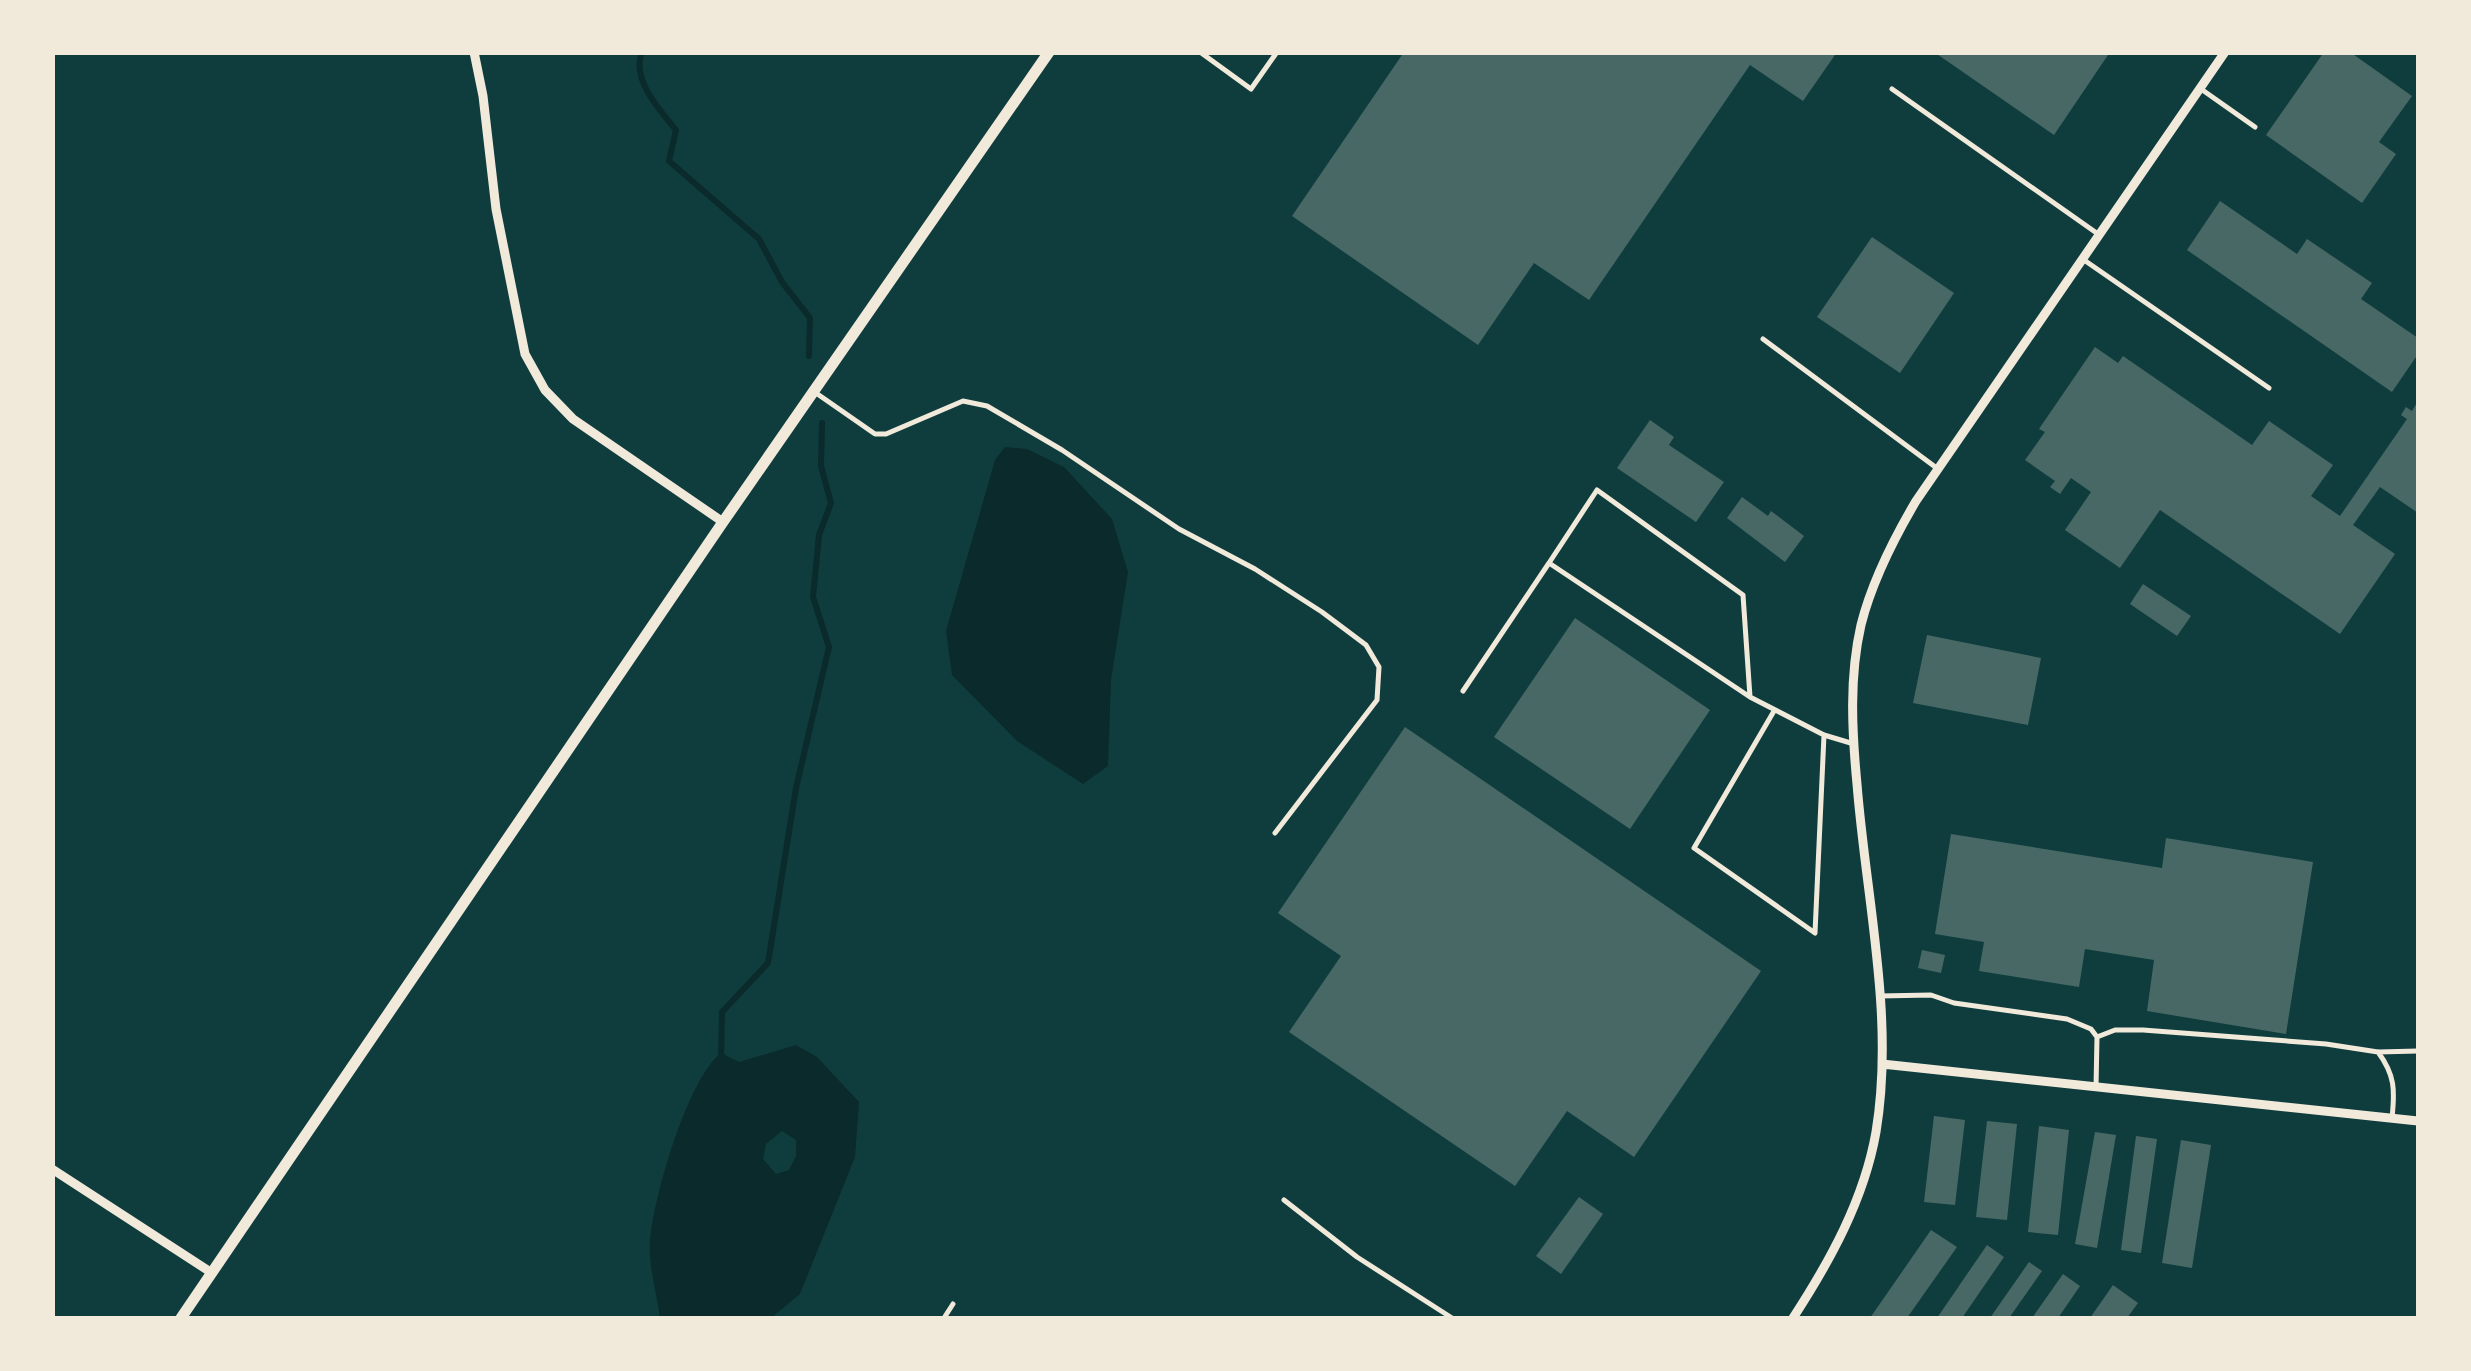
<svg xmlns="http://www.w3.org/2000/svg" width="2471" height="1371" viewBox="0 0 2471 1371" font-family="'Sofia Sans Condensed',sans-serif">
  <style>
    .water { fill: #0a2a2b; fill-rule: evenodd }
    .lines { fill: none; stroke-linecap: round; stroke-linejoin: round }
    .stream { stroke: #0a2a2b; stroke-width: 6 }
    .building { fill: #486865 }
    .service { stroke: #f1e9da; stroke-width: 5 }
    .minor { stroke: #f1e9da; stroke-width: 9 }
    .tertiary { stroke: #f1e9da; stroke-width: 11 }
  </style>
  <rect width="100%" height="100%" fill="#0f3d3e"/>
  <path class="water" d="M1005 447 1027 449 1064 467 1112 519 1128 572 1111 680 1108 766 1083 784 1017 741 952 675 946 631 995 460Z
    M796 1045 817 1057 859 1102 855 1157 800 1294 771 1318H660C657 1294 648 1265 650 1241 654 1196 687 1080 721 1053L739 1062ZM782 1131 796 1140V1156L789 1170 776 1174 763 1159 766 1144Z"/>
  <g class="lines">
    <path class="stream" d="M642 52C631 80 660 110 676 130L669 161 759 239 782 282 810 318 809 356
      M721 1061 722 1012 768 963 796 788 829 647 813 597 819 535 831 503 821 466 822 423"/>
  </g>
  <path class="building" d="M1404 52H1837L1803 101 1750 65 1589 300 1534 263 1478 345 1292 216Z
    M1934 52H2110L2054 135Z
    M2324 52H2350L2412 96 2379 142 2396 154 2362 203 2266 135Z
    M2220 201 2297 254 2307 239 2372 283 2361 299 2418 338V354L2392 392 2187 250Z
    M1872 237 1954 293 1900 373 1817 317Z
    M2095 347 2118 363 2123 356 2252 445 2269 421 2333 465 2311 496 2340 516 2407 419 2401 415 2406 407 2412 411 2418 401V513L2380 487 2353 525 2395 554 2340 634 2160 510 2120 568 2065 530 2091 492 2071 478 2060 494 2050 487 2055 481 2025 460 2045 432 2039 429Z
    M1650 420 1674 437 1669 445 1724 482 1696 522 1617 468Z
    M1742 497 1768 516 1771 511 1804 536 1785 562 1727 518Z
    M2143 584 2191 616 2177 636 2130 604Z
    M1575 618 1710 710 1630 829 1494 737Z
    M1927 635 2041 658 2028 725 1913 703Z
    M1405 727 1761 971 1634 1157 1567 1111 1515 1186 1289 1032 1341 956 1278 913Z
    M1951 834 2162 868 2166 838 2313 862 2286 1034 2147 1011 2154 960 2085 949 2079 987 1979 971 1984 942 1935 934Z
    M1922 950 1945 955 1941 973 1918 968Z
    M1934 1116 1965 1120 1955 1205 1924 1202Z
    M1987 1121 2017 1124 2007 1220 1976 1217Z
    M2039 1126 2069 1130 2058 1235 2028 1232Z
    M2095 1132 2116 1135 2097 1248 2075 1244Z
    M2136 1136 2157 1139 2141 1253 2121 1250Z
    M2181 1140 2211 1145 2192 1268 2162 1263Z
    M1579 1197 1603 1214 1561 1274 1536 1256Z
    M1931 1230 1957 1247 1907 1318H1870Z
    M1987 1245 2004 1257 1962 1318H1937Z
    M2029 1262 2042 1271 2009 1318H1990Z
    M2063 1274 2080 1286 2058 1318H2032Z
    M2113 1285 2138 1303 2127 1318H2090Z"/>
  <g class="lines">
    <path class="service" d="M1200 52 1251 89 1277 52
      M1892 89 2098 234
      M2201 89 2255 127
      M2084 260 2269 388
      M1763 339 1938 469
      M816 393 875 434H886L963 401 987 406 1062 450 1179 529 1255 569 1322 612 1366 645 1379 667 1377 700 1275 833
      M1463 691 1549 563
      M1750 697 1549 563 1597 490 1743 595 1750 697 1824 735 1854 744
      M1774 711 1694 848 1815 933 1824 735
      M1879 996 1931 995 1954 1003 2067 1019 2091 1029 2097 1037
      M2097 1037 2115 1030H2143L2326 1044 2378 1052 2418 1051
      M2378 1052C2395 1075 2395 1090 2392 1118
      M2096 1087 2097 1037
      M1284 1200 1357 1257 1452 1318
      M944 1318 953 1304"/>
    <path class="minor" d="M474 52 483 96 496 209 525 354 545 390 573 419 723 522
      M1882 1064 2418 1121
      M52 1169 212 1273
      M1793 1318C1830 1261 1864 1200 1876 1132 1895 1017 1866 899 1857 784 1852 732 1849 677 1861 625 1872 581 1893 540 1916 501L2225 52"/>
    <path class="tertiary" d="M181 1318 723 522 1049 52"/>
  </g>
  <rect width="2471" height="1371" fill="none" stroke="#f1e9da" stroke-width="110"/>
</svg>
